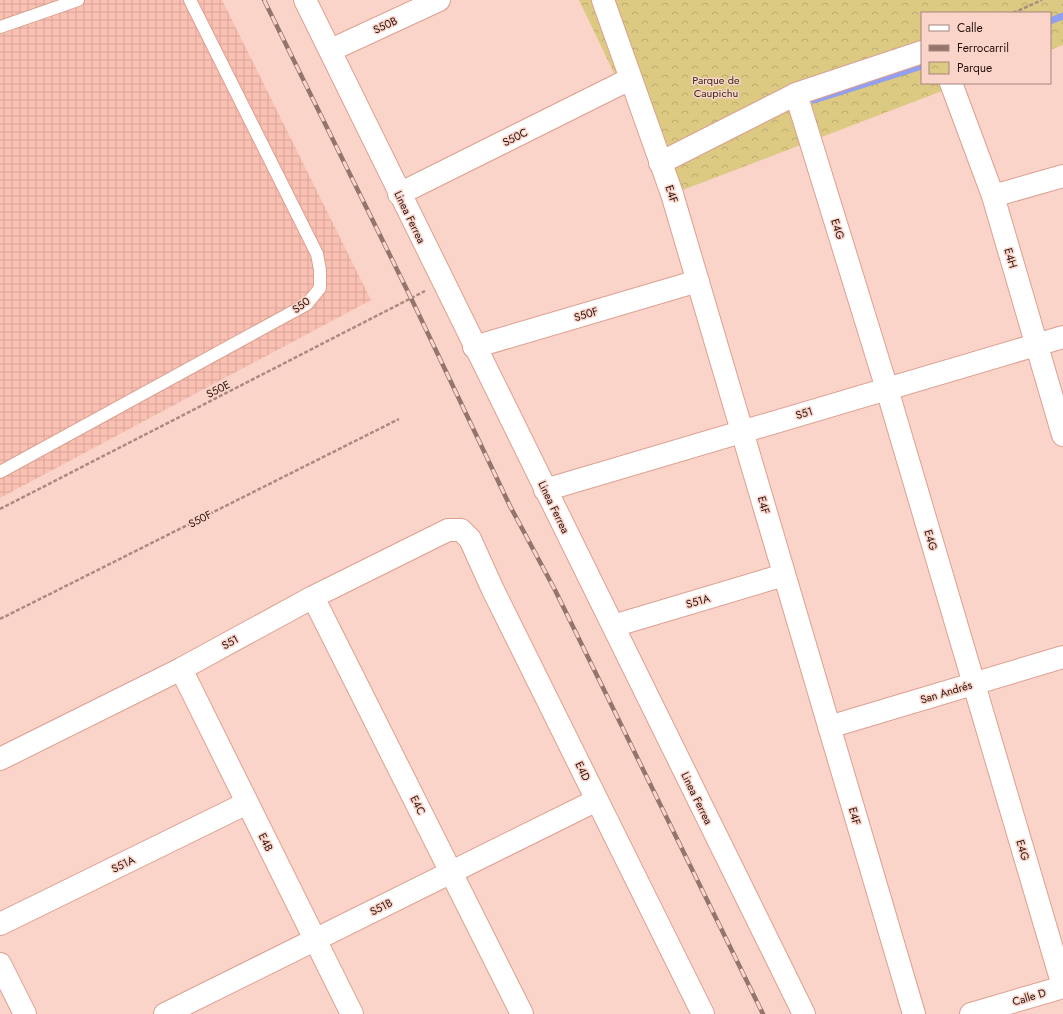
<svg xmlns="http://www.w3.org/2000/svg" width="1063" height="1014" viewBox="0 0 1063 1014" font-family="Jost,sans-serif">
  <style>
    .industrial { fill: url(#industrial-grid) }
    .park { fill: url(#park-crowns) }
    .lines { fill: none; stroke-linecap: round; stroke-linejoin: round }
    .stream { stroke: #909ff1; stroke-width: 7 }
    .service-casing { stroke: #dda090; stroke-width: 14 }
    .minor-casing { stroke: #dda090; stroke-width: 24 }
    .path { stroke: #ab8a82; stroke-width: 2.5; stroke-dasharray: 4 2; stroke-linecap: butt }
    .service { stroke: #fff; stroke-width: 12 }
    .minor { stroke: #fff; stroke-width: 22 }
    .rail-casing { stroke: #94756d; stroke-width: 4.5 }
    .rail { stroke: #fad3c9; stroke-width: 3; stroke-dasharray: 9; stroke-linecap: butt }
    .labels { text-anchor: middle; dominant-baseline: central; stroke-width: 3; stroke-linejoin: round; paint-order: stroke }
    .street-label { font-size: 11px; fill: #29130d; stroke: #fad3c9 }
    .park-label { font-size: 11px; fill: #36301b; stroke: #fad3c9 }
  </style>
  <defs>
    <pattern id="industrial-grid" width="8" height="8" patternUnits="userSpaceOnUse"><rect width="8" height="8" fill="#fac1b3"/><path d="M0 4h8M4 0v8" fill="none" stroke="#d6a599"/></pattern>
    <pattern id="park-crowns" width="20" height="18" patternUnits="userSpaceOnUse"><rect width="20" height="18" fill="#dcc982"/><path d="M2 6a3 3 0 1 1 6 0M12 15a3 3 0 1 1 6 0" fill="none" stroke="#bdac6f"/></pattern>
  </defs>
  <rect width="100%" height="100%" fill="#fad3c9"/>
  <path class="industrial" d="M0 0H222L371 300 0 498Z"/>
  <path class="park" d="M579 0H1063V45L1050 50V13H922V83H963L672 194Z"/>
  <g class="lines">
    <path class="stream" d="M1050 21 1063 16
      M814 100 922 66"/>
    <defs>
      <path id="service" d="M0 27 78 0
        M0 472 307 304 320 288V270L317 254 190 0"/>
      <path id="minor" d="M305 0 804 1014
        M603 0 672 194 914 1014
        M331 50 439 0
        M951 83 993 196 1063 435
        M796 94 887 389 1063 986
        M660 163 796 94 922 52
        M399 194 630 79
        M993 196 1063 176
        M474 347 698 281
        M545 490 1063 337
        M313 597 522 1014
        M613 626 784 575
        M181 669 352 1014
        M829 727 1063 657
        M0 759 181 669 313 597 448 530H461L470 539 493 590 703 1014
        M0 924 247 803
        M0 964 25 1014
        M165 1014 597 800
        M971 1014 1063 987"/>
    </defs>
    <use href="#service" class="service-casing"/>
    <use href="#minor" class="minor-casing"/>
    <path class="path" d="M1013 13 1042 0
      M0 509 425 291
      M0 619 399 419"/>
    <use href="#service" class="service"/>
    <use href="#minor" class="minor"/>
    <defs>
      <path id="rail" d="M264 0 411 298 510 506 555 590 763 1014"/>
    </defs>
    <use href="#rail" class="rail-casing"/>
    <use href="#rail" class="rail"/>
  </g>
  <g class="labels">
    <g class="street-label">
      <text transform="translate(385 25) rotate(-25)">S50B</text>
      <text transform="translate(515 137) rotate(-26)">S50C</text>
      <text transform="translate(672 194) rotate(71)">E4F</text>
      <text transform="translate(410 217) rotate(64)">Linea Ferrea</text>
      <text transform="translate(838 229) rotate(73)">E4G</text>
      <text transform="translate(1011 258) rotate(74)">E4H</text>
      <text transform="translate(301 305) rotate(-36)">S50</text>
      <text transform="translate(586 314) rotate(-17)">S50F</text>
      <text transform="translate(218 389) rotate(-27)">S50E</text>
      <text transform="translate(804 413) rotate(-17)">S51</text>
      <text transform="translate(764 505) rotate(74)">E4F</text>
      <text transform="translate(554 507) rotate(64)">Linea Ferrea</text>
      <text transform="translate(200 519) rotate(-27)">S50F</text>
      <text transform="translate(931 540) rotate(74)">E4G</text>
      <text transform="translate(698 601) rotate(-16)">S51A</text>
      <text transform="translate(230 642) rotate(-29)">S51</text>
      <text transform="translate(946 692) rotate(-17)">San Andrés</text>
      <text transform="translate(583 771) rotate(64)">E4D</text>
      <text transform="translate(697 798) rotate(64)">Linea Ferrea</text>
      <text transform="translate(418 805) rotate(63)">E4C</text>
      <text transform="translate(855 816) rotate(74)">E4F</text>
      <text transform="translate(266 842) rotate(63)">E4B</text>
      <text transform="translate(1023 850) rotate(74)">E4G</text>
      <text transform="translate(123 864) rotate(-26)">S51A</text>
      <text transform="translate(381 907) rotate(-27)">S51B</text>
      <text transform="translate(1029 997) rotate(-17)">Calle D</text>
    </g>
    <g class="park-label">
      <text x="716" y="80">Parque de<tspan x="716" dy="13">Caupichu</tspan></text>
    </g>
  </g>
  <rect x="921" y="12" width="130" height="72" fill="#fad3c9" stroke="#a6867e"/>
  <rect x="929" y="25" width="20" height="6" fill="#ffffff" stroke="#a6867e"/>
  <text x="957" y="32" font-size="12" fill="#29130d">Calle</text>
  <rect x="929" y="45" width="20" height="6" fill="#94756d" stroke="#a6867e"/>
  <text x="957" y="52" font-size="12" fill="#29130d">Ferrocarril</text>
  <rect x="929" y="62" width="20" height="12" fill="url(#park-crowns)" stroke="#a6867e"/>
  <text x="957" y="72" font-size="12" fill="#29130d">Parque</text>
</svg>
